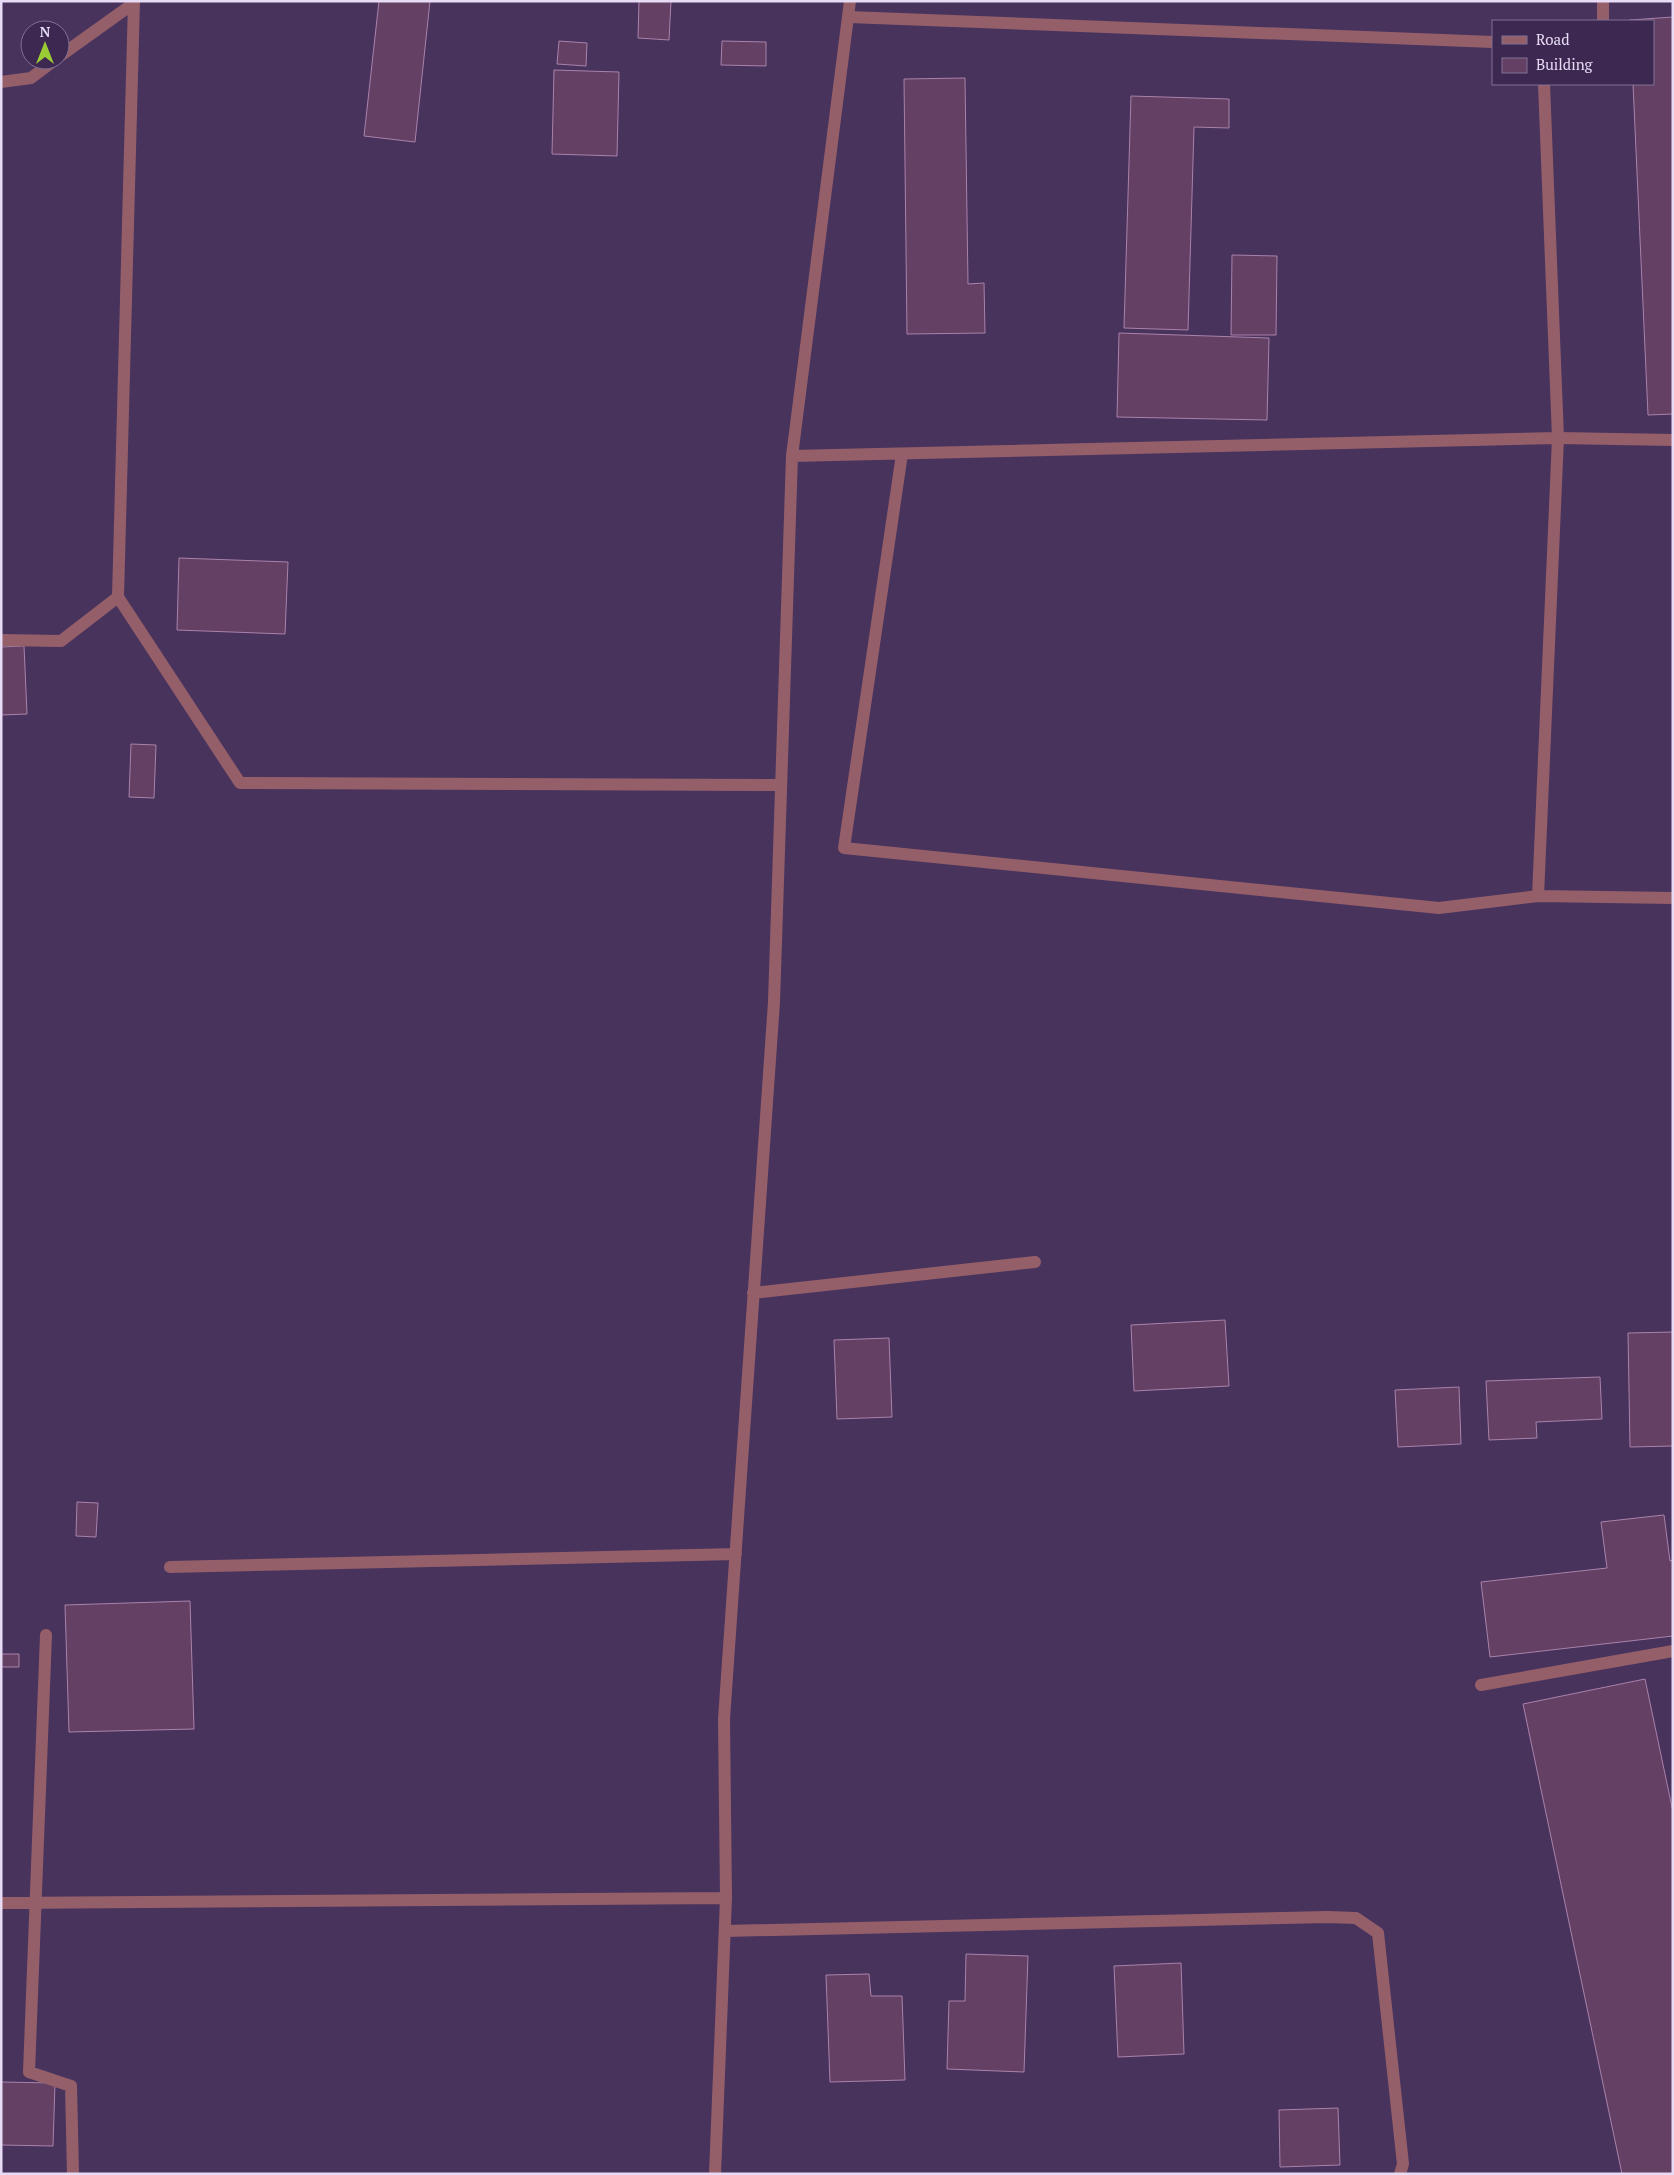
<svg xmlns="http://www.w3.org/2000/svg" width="1674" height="2175" viewBox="0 0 1674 2175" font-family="'PT Serif',serif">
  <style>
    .building { fill: #644065; stroke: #aa82aa }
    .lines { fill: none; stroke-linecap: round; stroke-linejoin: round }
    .service { stroke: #955f6a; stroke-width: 12 }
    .minor { stroke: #955f6a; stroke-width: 12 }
  </style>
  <rect width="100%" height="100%" fill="#48335d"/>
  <path class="building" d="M379 1H430L415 142 364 136Z
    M639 1H671L669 40 638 38Z
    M1673 17V414L1648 415 1633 84H1653V21L1630 20Z
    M559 41 587 43 586 66 557 64Z
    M722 41 766 42V66L721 65Z
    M554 70 619 72 617 156 552 154Z
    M965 78 968 284 984 283 985 333 907 334 904 79Z
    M1131 96 1229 99V128L1194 127 1188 330 1124 328Z
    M1232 255 1277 256 1276 335H1231Z
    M1119 333 1269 338 1267 420 1117 417Z
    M179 558 288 562 285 634 177 630Z
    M24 646 27 714 1 715V647Z
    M131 744 156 745 154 798 129 797Z
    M1225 1320 1229 1386 1134 1391 1131 1325Z
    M1673 1332V1446L1630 1447 1628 1333Z
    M889 1338 892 1417 837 1419 834 1340Z
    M1600 1377 1602 1419 1536 1422 1537 1438 1489 1440 1486 1381Z
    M1459 1387 1461 1444 1398 1447 1395 1390Z
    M77 1502 98 1503 96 1537 76 1536Z
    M1664 1515 1670 1561 1673 1560V1636L1490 1657 1481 1582 1607 1568 1601 1522Z
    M190 1601 194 1729 69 1732 65 1605Z
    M1 1654H19V1667H1Z
    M1645 1679 1673 1812V2173L1669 2174H1622L1523 1704Z
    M966 1954 1028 1956 1024 2072 947 2069 949 2001H965Z
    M1181 1963 1184 2054 1118 2057 1114 1966Z
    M869 1974 871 1996H902L905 2080 830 2082 826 1975Z
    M1 2082 55 2083 53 2146 1 2145Z
    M1338 2108 1340 2165 1280 2167 1279 2110Z"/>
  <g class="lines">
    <path class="service" d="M1558 438 1673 440"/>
    <path class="minor" d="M849 17 1493 42
      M1603 21V1
      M60 56 134 3
      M1 82 31 78 55 60
      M902 454 844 848 1439 908 1538 896 1673 898
      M792 456 1558 438
      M118 597 134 1
      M1 640 61 641 118 597 240 783 781 785
      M1538 896 1558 438 1544 84
      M753 1293 1035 1262
      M170 1567 736 1554
      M46 1635 29 2072 71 2086 73 2174
      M1481 1685 1673 1651
      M1 1903 726 1898
      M725 1931 1328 1917 1356 1918 1378 1933 1403 2164 1400 2174
      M715 2174 726 1898 724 1719 774 1002 792 456 850 1"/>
  </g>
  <rect width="1674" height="2175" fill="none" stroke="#e7dbf5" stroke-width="5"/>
  <rect x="1492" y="20" width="162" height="65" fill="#3d2851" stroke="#817093"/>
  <rect x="1502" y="36" width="25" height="8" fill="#955f6a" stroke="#817093"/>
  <text x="1536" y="45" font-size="15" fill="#e7dbf5">Road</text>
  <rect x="1502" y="58" width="25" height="15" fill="#644065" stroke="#817093"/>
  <text x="1536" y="70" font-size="15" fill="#e7dbf5">Building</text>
  <g transform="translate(45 45)"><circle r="24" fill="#3d2851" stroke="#817093"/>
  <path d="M0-4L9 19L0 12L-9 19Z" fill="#9acb34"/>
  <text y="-8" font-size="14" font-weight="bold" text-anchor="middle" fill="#e7dbf5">N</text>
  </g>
</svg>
